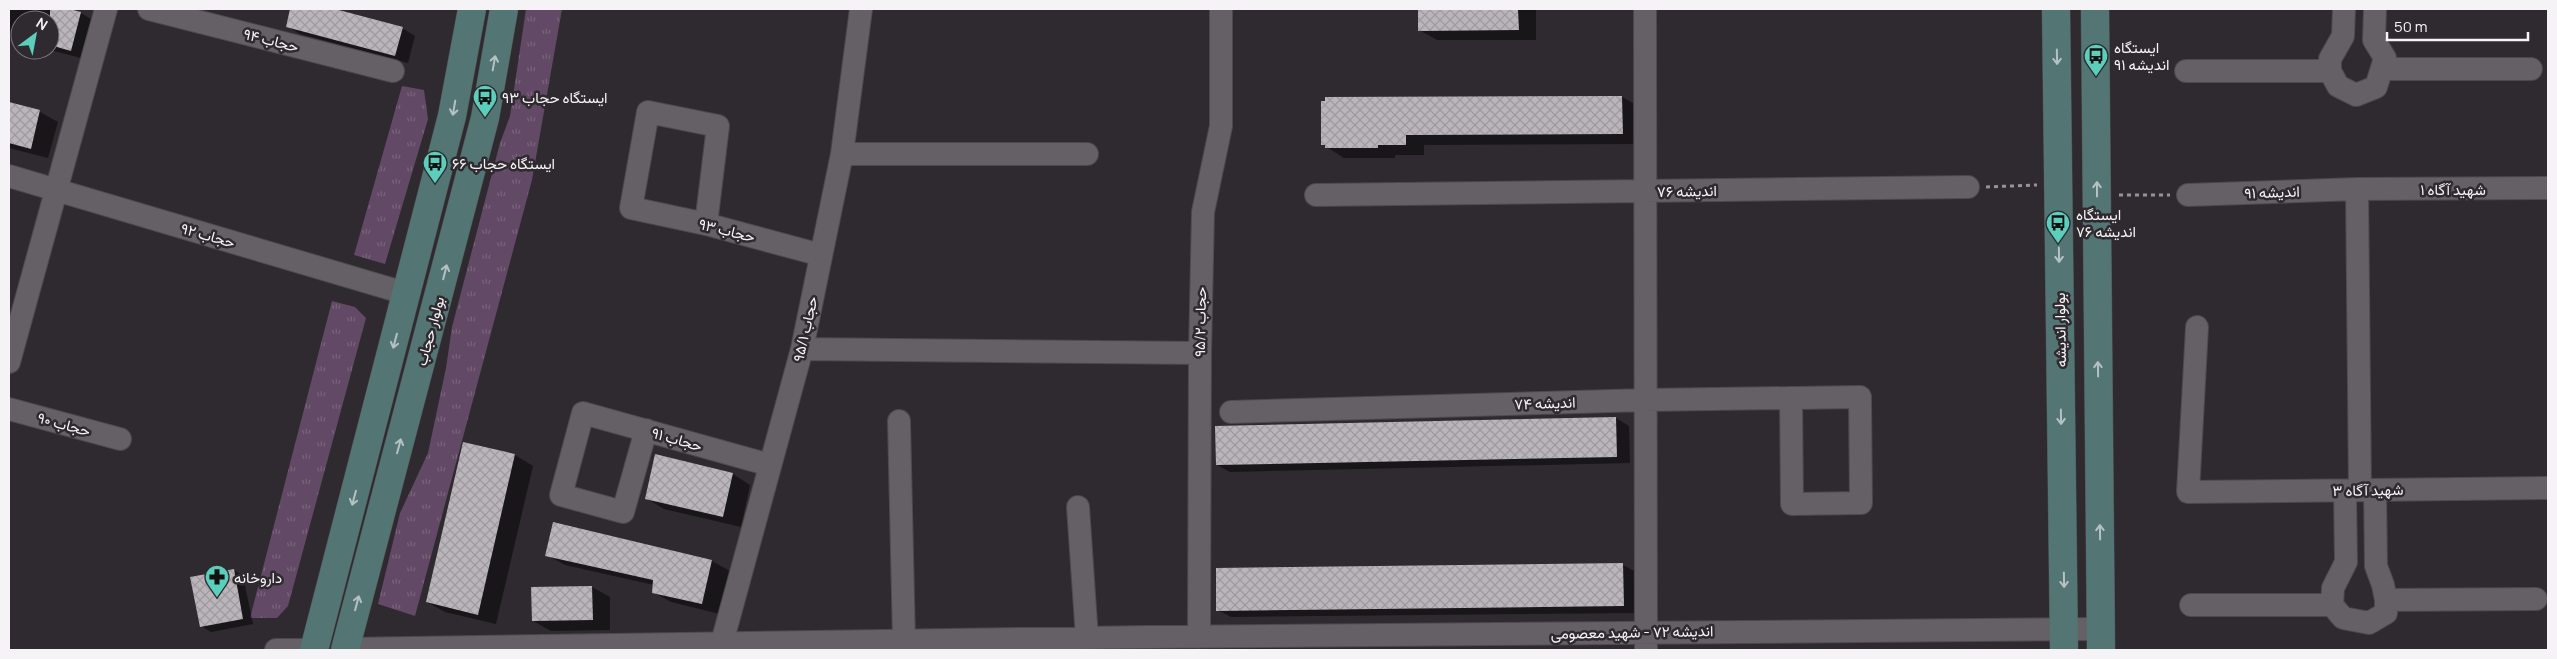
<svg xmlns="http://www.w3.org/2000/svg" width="2557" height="659" viewBox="0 0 2557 659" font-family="Manrope,Vazirmatn,sans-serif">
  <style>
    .park { fill: url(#park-tufts) }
    .shadow { fill: #0007 }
    .building { fill: url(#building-cross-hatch) }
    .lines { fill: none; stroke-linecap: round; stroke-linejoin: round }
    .minor-casing { stroke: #4c494d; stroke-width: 24 }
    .secondary-casing { stroke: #4c494d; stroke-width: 29 }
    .path { stroke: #969397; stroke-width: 3; stroke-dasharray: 4 4; stroke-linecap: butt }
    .minor { stroke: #646065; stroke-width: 22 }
    .secondary { stroke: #537573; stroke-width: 28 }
    .oneway { stroke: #b5c1c2 }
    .labels { text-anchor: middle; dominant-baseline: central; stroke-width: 5; stroke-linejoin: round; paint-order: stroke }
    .street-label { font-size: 15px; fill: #f6f3f6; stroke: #2e2a2f }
    .poi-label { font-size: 15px; fill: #f6f3f6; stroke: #2e2a2f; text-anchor: start }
  </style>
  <defs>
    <pattern id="park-tufts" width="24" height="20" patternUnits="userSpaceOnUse" patternTransform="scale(1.25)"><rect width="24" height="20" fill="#624965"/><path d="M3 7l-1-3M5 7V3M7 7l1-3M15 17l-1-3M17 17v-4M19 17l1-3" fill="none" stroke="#79647c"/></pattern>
    <pattern id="building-cross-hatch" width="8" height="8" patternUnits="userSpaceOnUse" patternTransform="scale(1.25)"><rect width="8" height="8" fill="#bab5ba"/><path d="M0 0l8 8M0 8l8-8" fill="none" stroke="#9e9a9e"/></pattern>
  </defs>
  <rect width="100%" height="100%" fill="#2e2a2f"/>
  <path class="park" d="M526 9H562L532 180 415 616 378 604 400 513 428 453 446 368 452 327 500 143 510 116Z
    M402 86 424 90 428 119 385 264 354 255Z
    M332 301 355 307 366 318 288 606 277 618H250Z"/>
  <path class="shadow" d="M9 9H64L81 13 99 24 89 60 50 50V20H20V42L9 37Z
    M292 9H330L402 28 415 36 408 63 300 34 287 26Z
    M1419 9H1536V40H1437L1419 30Z
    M1622 97 1640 107V144L1424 145V155H1395V158H1344L1322 144Z
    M9 103 40 112 58 122 48 158 9 148Z
    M1616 418 1629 426 1630 463 1230 472 1217 465Z
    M464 443 515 455 533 466 496 624 445 612 427 602Z
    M733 474 750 485 741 527 664 509 646 498Z
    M554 523 712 561 730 571 720 614 671 602 653 592 654 585 565 565 547 555Z
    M1623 565 1636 572 1637 613 1231 617 1218 610 1217 569Z
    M234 570 243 576 253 624 211 632 201 626Z
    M592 587 610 597V630L551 631 533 621 532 588Z"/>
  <path class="building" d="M50 9H69L81 12 71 51 50 45Z
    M290 9H335L403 27 395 56 286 27Z
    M1418 9H1518L1519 30 1418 31Z
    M1622 96 1623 134 1406 135V145H1378V148H1325V145H1321V101H1325V97Z
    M9 102 40 110 31 149 9 143Z
    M1616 417 1617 457 1216 465 1215 426Z
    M463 442 515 454 478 615 426 602Z
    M655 454 733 473 723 517 645 499Z
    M553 522 712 560 702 604 652 593 653 580 545 556Z
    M1623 563 1624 606 1216 611V568Z
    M234 569 243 619 200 627 190 577Z
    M592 586 593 620 532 621 531 587Z"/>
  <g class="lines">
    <defs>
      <path id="minor" d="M149 9 393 71
        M1645 9 1646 650
        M2344 9 2343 36 2330 59V71L2338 86 2356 95 2376 87 2385 58 2374 40 2375 9
        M2383 69H2531
        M2186 71H2330
        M842 154H1087
        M9 176 408 294
        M2357 189 2360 490
        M1316 195 1968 187
        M2188 195 2357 189 2548 188
        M706 224 718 126 648 112 631 208 706 224 821 255
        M2197 327 2188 492 2548 488
        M802 349 1200 353
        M9 362 106 9
        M9 409 120 439
        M1231 412 1645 400 1860 397 1861 503 1792 504 1791 398
        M899 421 904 641
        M646 430 623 512 561 495 583 413 770 465
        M2345 491 2346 562 2333 588 2332 605 2343 618 2369 623 2386 613V600L2383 585 2376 566 2375 490
        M1078 507 1087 638
        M2386 600 2536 599
        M2191 605H2332
        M1199 637 1200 353 1203 212 1221 126V9
        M345 649 1148 637 2101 629
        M276 650H314
        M720 650 802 349 842 154 861 9"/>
      <path id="secondary" d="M2056 9 2064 650
        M2095 9 2101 650
        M314 650 452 116 472 9
        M345 650 485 118 504 9"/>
    </defs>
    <use href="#minor" class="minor-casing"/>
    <use href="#secondary" class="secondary-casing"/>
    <path class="path" d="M1986 187 2037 185
      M2119 195H2170"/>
    <use href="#minor" class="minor"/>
    <use href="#secondary" class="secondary"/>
  </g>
  <defs><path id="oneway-shaft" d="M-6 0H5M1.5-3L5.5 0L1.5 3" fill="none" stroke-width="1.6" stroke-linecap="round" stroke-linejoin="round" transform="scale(1.25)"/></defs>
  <g class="oneway">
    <use href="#oneway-shaft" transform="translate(2057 57) rotate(89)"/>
    <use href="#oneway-shaft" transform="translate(494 63) rotate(-80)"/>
    <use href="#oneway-shaft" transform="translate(454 108) rotate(100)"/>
    <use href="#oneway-shaft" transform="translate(2097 189) rotate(-90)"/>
    <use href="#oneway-shaft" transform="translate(2059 255) rotate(89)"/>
    <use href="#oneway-shaft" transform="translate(445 272) rotate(-76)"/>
    <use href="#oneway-shaft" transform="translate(395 341) rotate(105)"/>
    <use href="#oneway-shaft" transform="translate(2098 369) rotate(-91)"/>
    <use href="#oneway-shaft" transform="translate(2061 417) rotate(89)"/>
    <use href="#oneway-shaft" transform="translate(399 446) rotate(-75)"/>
    <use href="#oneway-shaft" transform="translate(354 498) rotate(105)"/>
    <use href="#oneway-shaft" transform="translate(2100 532) rotate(-91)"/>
    <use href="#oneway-shaft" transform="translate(2064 580) rotate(89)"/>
    <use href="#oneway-shaft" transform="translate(357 603) rotate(-75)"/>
  </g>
  <defs>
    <symbol id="bus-pin" viewBox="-11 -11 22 30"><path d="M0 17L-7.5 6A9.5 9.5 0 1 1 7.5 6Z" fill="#5bcebc" stroke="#2e2a2f"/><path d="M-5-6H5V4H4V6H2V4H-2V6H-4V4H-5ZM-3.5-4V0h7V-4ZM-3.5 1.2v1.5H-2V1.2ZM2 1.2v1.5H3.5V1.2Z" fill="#111"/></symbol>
    <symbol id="pharmacy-pin" viewBox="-11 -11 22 30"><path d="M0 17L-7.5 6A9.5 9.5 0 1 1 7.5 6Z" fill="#5bcebc" stroke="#2e2a2f"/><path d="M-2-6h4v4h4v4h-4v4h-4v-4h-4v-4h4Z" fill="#111"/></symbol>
  </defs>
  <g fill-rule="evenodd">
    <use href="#bus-pin" x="2082" y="42" width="28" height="38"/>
    <use href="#bus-pin" x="471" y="83" width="28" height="38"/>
    <use href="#bus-pin" x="421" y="149" width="28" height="38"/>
    <use href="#bus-pin" x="2044" y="209" width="28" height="38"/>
    <use href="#pharmacy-pin" x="203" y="563" width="28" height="38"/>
  </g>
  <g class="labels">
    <g class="street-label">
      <text transform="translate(271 40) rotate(14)">حجاب ۹۴</text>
      <text x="2453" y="189">شهید آگاه ۱</text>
      <text transform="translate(1687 191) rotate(-1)">اندیشه ۷۶</text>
      <text transform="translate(2272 192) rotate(-2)">اندیشه ۹۱</text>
      <text transform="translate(727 230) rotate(14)">حجاب ۹۳</text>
      <text transform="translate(208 235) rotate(16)">حجاب ۹۲</text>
      <text transform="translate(1200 322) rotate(-89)">حجاب ۹۵/۲</text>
      <text transform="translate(805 329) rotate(-77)">حجاب ۹۵/۱</text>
      <text transform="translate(2060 330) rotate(-91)">بولوار اندیشه</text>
      <text transform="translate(430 331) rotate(-75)">بولوار حجاب</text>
      <text transform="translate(1545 403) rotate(-2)">اندیشه ۷۴</text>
      <text transform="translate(64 424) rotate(15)">حجاب ۹۰</text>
      <text transform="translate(677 439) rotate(16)">حجاب ۹۱</text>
      <text transform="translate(2368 490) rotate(-1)">شهید آگاه ۳</text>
      <text transform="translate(1632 632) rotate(-1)">اندیشه ۷۲ - شهید معصومی</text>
    </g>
    <g class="poi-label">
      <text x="2114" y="47">ایستگاه<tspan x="2114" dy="17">اندیشه ۹۱</tspan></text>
      <text x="502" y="97">ایستگاه حجاب ۹۳</text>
      <text x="452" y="163">ایستگاه حجاب ۶۶</text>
      <text x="2076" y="214">ایستگاه<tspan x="2076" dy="17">اندیشه ۷۶</tspan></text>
      <text x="234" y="577">داروخانه</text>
    </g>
  </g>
  <rect width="2557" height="659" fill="none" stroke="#f6f3f6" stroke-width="20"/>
  <g transform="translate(35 35) rotate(32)"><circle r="24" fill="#2e2a2f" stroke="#7e7a7f"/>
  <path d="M0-4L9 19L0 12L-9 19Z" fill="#5bcebc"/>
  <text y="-8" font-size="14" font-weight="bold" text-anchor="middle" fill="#f6f3f6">N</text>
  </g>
  <path d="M2387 32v8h141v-8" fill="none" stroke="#f6f3f6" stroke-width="2.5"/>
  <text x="2394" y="32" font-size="15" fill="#f6f3f6" stroke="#2e2a2f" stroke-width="4" paint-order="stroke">50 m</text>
</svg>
